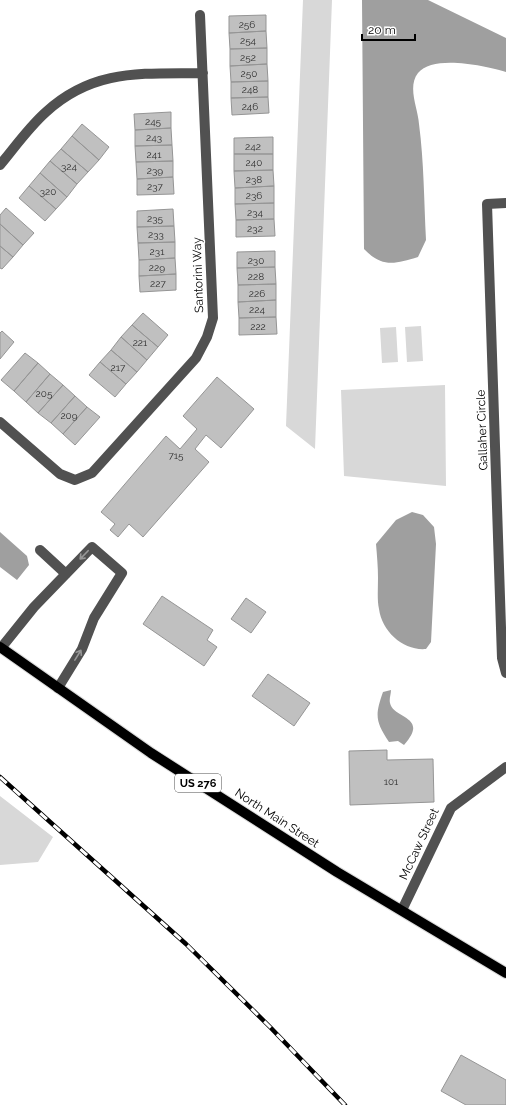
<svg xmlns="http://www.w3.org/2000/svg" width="506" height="1105" viewBox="0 0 506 1105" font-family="Raleway,sans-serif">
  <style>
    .green { fill: #d8d8d8 }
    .water { fill: #9f9f9f }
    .building { fill: #c0c0c0; stroke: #959595 }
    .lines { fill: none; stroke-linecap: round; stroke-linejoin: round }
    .major-casing { stroke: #dbdbdb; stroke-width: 12 }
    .minor { stroke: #515151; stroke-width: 10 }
    .major { stroke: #000; stroke-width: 10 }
    .rail-casing { stroke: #000; stroke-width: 4.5 }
    .rail { stroke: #fff; stroke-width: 3; stroke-dasharray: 9; stroke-linecap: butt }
    .oneway { stroke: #979797 }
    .labels { text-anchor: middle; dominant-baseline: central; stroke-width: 3; stroke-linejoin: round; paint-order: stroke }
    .number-label { font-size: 10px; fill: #303030 }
    .shield { fill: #fff; stroke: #4c4c4c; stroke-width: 1 }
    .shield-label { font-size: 11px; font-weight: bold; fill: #000 }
    .street-label { font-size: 12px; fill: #000; stroke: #fff }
  </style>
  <rect width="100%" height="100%" fill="#fff"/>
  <path class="green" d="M303 0H332L315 449 286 426Z
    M421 326 423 361 407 362 405 327Z
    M396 327 398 362 382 363 380 328Z
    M445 385 446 486 344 476 341 390Z
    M0 796 53 837 38 862 0 865Z"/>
  <path class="water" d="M362 0H428L506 38V72C486 66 433 54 418 73 407 87 418 108 419 124 424 162 424 201 426 240L418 257C395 264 382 268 364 249Z
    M412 512 423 515 434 527 436 544 431 642 426 649C404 651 382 632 379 609 377 600 378 588 378 578 378 567 377 556 376 544L396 520Z
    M0 532 27 556 29 565 17 580 0 567Z
    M391 690C391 694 389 699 390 703 393 719 430 716 404 745L398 741 389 742C375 721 375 715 383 692Z"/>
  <path class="building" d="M266 15V31L229 33V16Z
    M266 31 267 48 230 49 229 33Z
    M267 48V64L230 66V49Z
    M267 64 268 81 231 82 230 66Z
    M268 81V97L231 98V82Z
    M268 97 269 113 232 115 231 98Z
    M171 112V128L135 130 134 114Z
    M82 124 109 147 99 160 72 136Z
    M171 128 172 145 135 146V130Z
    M72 136 99 160 88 172 61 149Z
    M273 137V154H234V138Z
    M172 145 173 161 136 162 135 146Z
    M61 149 88 172 77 184 50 161Z
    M234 154H273V170L234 171Z
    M50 161 77 184 67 197 40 173Z
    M173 161V177L137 179 136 162Z
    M273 170 274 186 235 188 234 171Z
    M40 173 67 197 56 209 29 186Z
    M173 177 174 194 137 195V179Z
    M29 186 56 209 45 221 19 198Z
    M274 186V203L235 204V188Z
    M274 203V219L236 220 235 204Z
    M6 208 34 233 23 245 0 224V215Z
    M173 209 174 226 137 227V211Z
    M274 219 275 236 236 237V220Z
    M0 224 23 245 13 257 0 246Z
    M174 226 175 242 138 243 137 227Z
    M175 242V258L139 260 138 243Z
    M0 246 13 257 2 269 0 268Z
    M275 251V267L237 268V252Z
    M175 258 176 274 139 276V260Z
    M275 267 276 284 238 285 237 268Z
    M176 274V290L140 292 139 276Z
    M276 284V300L238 302V285Z
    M276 300V317L239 318 238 302Z
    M143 313 168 335 158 347 132 325Z
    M276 317 277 334 239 335V318Z
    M132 325 158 347 147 360 121 337Z
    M2 331 14 342 0 359V333Z
    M121 337 147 360 137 372 111 350Z
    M111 350 137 372 126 384 100 362Z
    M25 353 38 363 14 391 1 380Z
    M100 362 126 384 115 397 89 375Z
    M38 363 50 374 26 402 14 391Z
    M50 374 63 385 38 413 26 402Z
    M217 377 254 409 221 448 206 435 195 449 209 462 143 537 129 524 118 537 110 530 115 524 101 512 166 436 180 449 197 429 183 416Z
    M63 385 75 396 51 423 38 413Z
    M75 396 87 407 63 434 51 423Z
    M87 407 100 417 75 445 63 434Z
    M162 596 213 630 207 640 217 647 204 666 143 624Z
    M246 598 266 612 251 633 231 619Z
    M268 674 310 703 294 726 252 696Z
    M387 750V760L433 759 434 802 350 805 349 751Z
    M461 1055 506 1080V1105H466L441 1091Z"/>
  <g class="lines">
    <defs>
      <path id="major" d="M0 647 151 753 337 872 506 973"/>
    </defs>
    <use href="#major" class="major-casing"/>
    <path class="minor" d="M0 165C15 147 29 127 46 112 94 68 143 74 203 73
      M506 203 487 204 502 658 506 673
      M0 422 60 474 75 480 92 473 196 358 207 337 213 318 200 15
      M40 550 66 574
      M1 648 34 607 92 547 122 573 94 618 82 649 58 688
      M402 910 451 808 506 767"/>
    <use href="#major" class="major"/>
    <defs>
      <path id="rail" d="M0 777 186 944 270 1027 345 1105"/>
    </defs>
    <use href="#rail" class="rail-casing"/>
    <use href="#rail" class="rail"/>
  </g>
  <defs><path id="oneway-shaft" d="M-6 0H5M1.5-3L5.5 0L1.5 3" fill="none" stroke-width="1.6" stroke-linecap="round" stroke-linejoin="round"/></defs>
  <g class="oneway">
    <use href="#oneway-shaft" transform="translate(84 555) rotate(134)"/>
    <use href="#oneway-shaft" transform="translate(78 655) rotate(-58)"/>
  </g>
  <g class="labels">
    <g class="number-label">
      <text x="247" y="24">256</text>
      <text x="248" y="40">254</text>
      <text x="248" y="57">252</text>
      <text x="249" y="73">250</text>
      <text x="250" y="89">248</text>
      <text x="250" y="106">246</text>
      <text x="153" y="121">245</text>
      <text x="154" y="137">243</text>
      <text x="253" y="146">242</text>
      <text x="154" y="154">241</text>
      <text x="254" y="162">240</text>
      <text x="69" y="166">324</text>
      <text x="155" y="170">239</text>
      <text x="254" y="179">238</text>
      <text x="155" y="186">237</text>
      <text x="48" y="191">320</text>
      <text x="254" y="195">236</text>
      <text x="255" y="212">234</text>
      <text x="155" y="218">235</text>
      <text x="255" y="228">232</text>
      <text x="156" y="234">233</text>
      <text x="157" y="251">231</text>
      <text x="256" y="260">230</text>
      <text x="157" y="267">229</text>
      <text x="256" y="276">228</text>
      <text x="158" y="283">227</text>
      <text x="257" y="293">226</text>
      <text x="257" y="309">224</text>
      <text x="258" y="326">222</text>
      <text x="140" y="342">221</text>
      <text x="118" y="367">217</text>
      <text x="44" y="393">205</text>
      <text x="69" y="415">209</text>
      <text x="176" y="455">715</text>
      <text x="391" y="781">101</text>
    </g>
    <rect class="shield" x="175" y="774" width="46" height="18" rx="3"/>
    <g class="shield-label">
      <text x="198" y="783">US 276</text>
    </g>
    <g class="street-label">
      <text transform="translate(198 275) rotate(-92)">Santorini Way</text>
      <text transform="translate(482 430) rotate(-92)">Gallaher Circle</text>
      <text transform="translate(277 818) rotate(33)">North Main Street</text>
      <text transform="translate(419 844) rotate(-65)">McCaw Street</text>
    </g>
  </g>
  <path d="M362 34v6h53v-6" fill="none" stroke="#000000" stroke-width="2"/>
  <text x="368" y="34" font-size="12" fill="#000000" stroke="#ffffff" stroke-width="3" paint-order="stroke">20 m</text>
</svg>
